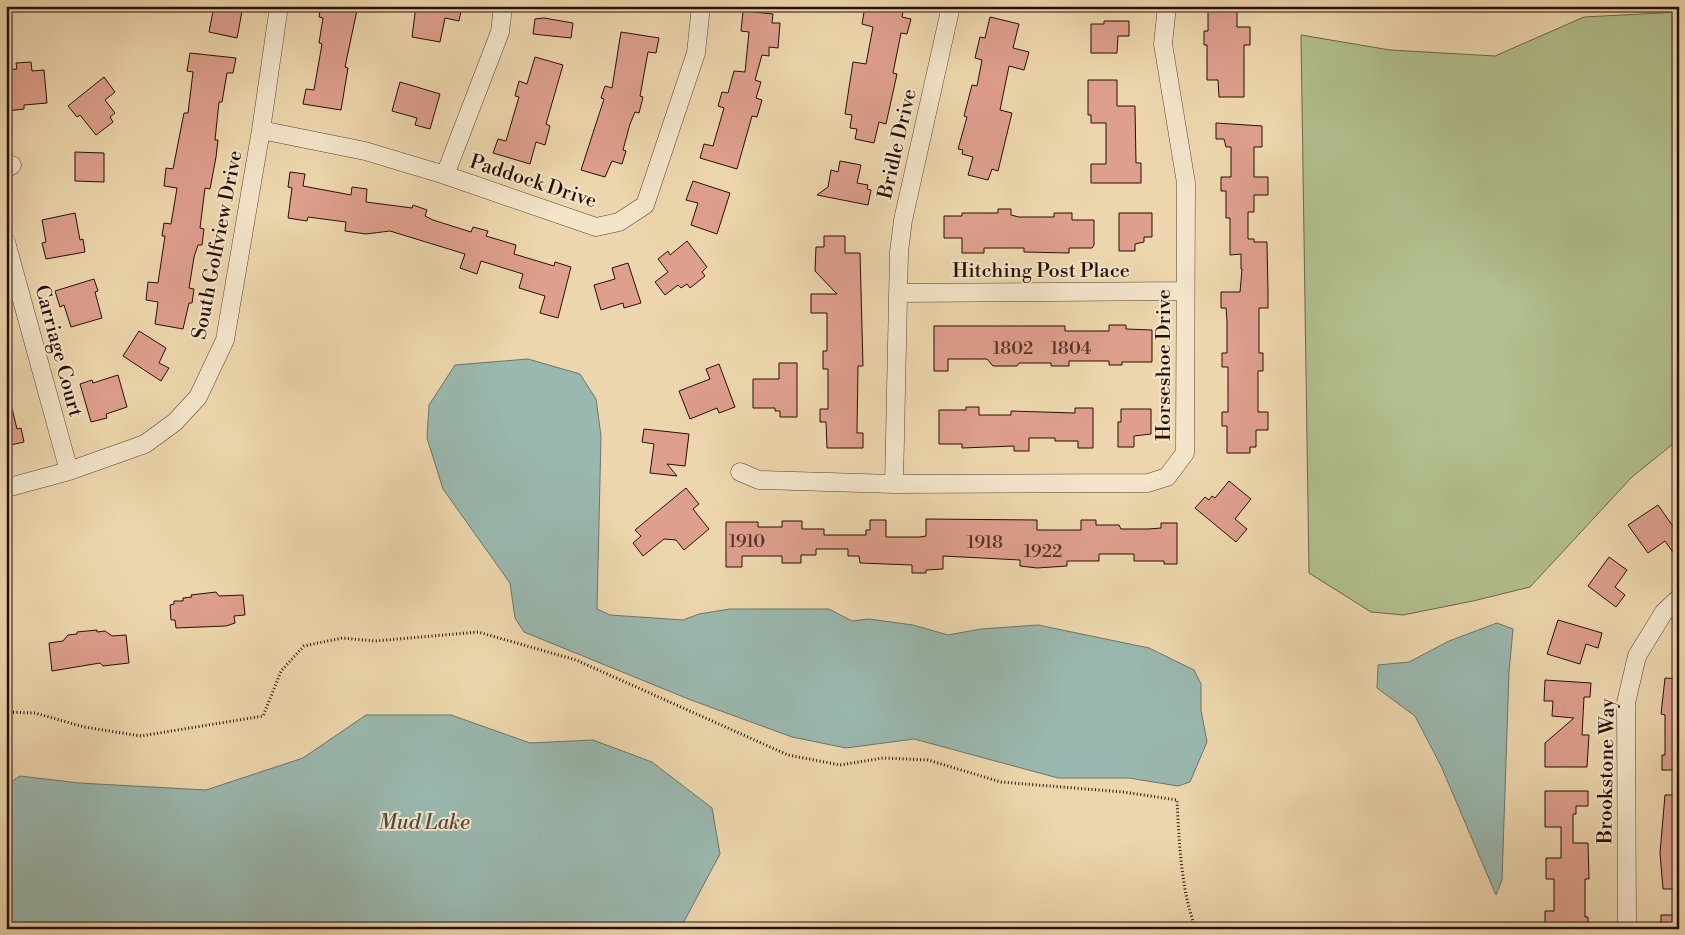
<svg xmlns="http://www.w3.org/2000/svg" width="1685" height="935" viewBox="0 0 1685 935" font-family="'Libre Bodoni',serif">
  <style>
    .green { fill: #b2bf8e; stroke: #6c674a }
    .water { fill: #9ab8af; stroke: #6c746b }
    .building { fill: #de9f8d; stroke: #270f05 }
    .lines { fill: none; stroke-linecap: round; stroke-linejoin: round }
    .street-casing { stroke: #58412f; stroke-width: 19 }
    .path { stroke: #270f05; stroke-width: 3; stroke-dasharray: 1 2.5; stroke-linecap: butt }
    .street { stroke: #f3e4ca; stroke-width: 18 }
    .labels { text-anchor: middle; dominant-baseline: central; stroke-width: 4; stroke-linejoin: round; paint-order: stroke }
    .number-label { font-size: 18px; fill: #553327 }
    .street-label { font-size: 20px; fill: #270f05; stroke: #f3e4ca }
    .water-label { font-size: 21px; font-style: italic; fill: #4f4a40; stroke: #f3e4ca }
  </style>
  <rect width="100%" height="100%" fill="#edd6ad"/>
  <filter id="stains"><feTurbulence type="fractalNoise" baseFrequency=".004" numOctaves="4"/><feColorMatrix values="0 0 0 0 .2 0 0 0 0 .09 0 0 0 0 .02 0 0 0 .5 -.17"/></filter>
  <radialGradient id="worn" r=".72"><stop offset=".6" stop-color="#630" stop-opacity="0"/><stop offset="1" stop-color="#630" stop-opacity=".3"/></radialGradient>
  <path class="green" d="M1679 12V439L1632 477 1530 587 1473 601 1403 615 1371 612 1309 573 1301 35 1390 50 1495 56 1584 17Z"/>
  <path class="water" d="M528 359 580 374 596 399 601 436 597 609 610 615 683 620 699 614 730 609H829L852 621 869 619 913 625 948 635 981 629 1038 625 1149 648 1194 670 1201 684V710L1207 742 1190 782 1178 786 1129 778H1058L914 739 846 748 792 737 691 700 524 632 515 618 510 583 443 489 427 438 429 405 455 365Z
    M1497 623 1513 629 1509 672 1502 880 1496 895 1441 766 1415 716 1377 688 1378 665 1409 662 1449 641Z
    M366 715H451L530 743 593 740 652 762 712 808 720 854 680 929H6V785L20 776 79 783 206 790 303 758Z"/>
  <path class="building" d="M214 6H243L237 38 209 32Z
    M321 6H340L357 10 345 67 348 68 341 110 303 104 306 89 314 90 322 44 319 43 323 18 319 17Z
    M416 6H462L459 21 445 18 440 42 412 37Z
    M865 6H904L902 17 911 19 907 34 901 33 893 73 897 74 886 124 879 122 874 143 855 139 857 129 850 128 852 115 845 114 853 62 866 64 873 27 862 24Z
    M1208 6H1231V10H1237V27H1250V45H1244V97H1219L1218 80H1207V45H1204V31H1208Z
    M743 11 773 14 772 23H780L778 48 769 47V56L762 55 755 80 761 82 756 98 762 100 757 117 752 116 737 169 700 158 704 144 713 146 724 108 718 106 722 92 728 93 734 71 745 72 749 32 741 31Z
    M990 17 1019 24 1013 48 1029 52 1024 70 1009 66 1000 110 1012 113 998 171 992 169 988 180 968 175 973 157 962 154 963 150 958 149 967 117 964 116 972 85 977 86 982 60 975 58 980 37 985 38Z
    M544 18 573 23 571 38 533 34 535 19Z
    M1104 21H1129V36H1118L1117 53H1091V24H1104Z
    M621 32 659 38 656 53 648 52 640 96 643 97 639 113 635 112 630 124 623 150 626 151 622 164 612 161 605 177 581 170 604 99 601 98 605 86 612 88Z
    M190 53 236 58 233 73H227L222 102H219L215 140H218L216 157 210 189 205 188 200 228 204 229 202 245H198L194 257 189 288 194 289 192 303H189L183 329 155 324 158 302 146 300 148 282 158 283 165 236H162L164 223 171 224 177 188 164 186 166 168 173 169 184 113H188L193 72 187 71Z
    M535 57 563 65 546 124 550 126 545 145 536 142 530 164 493 153 498 139 506 141 519 97 515 96 519 81 527 84Z
    M31 62 32 71 44 70 47 103 24 105V109L8 111 6 70 17 69 16 63Z
    M104 77 115 92 105 100 115 113 110 117 113 122 96 135 80 115 77 117 68 106Z
    M1088 80H1117V106H1135L1136 163H1141V183H1091V164H1106V123H1091V115H1088Z
    M400 82 440 94 430 129 415 125 417 118 392 111Z
    M1216 123 1262 126V147H1254V177H1268V195H1254V212H1248V239H1254V242H1267L1268 292V308H1259V353H1263V371H1258V412H1268V430H1256V447H1250V453H1227V426H1222V412H1228V367H1222V353H1227V321L1226 308H1221V292H1240L1242 269H1241V254L1230 255V218H1226V191H1221V177H1231V147H1226L1224 139H1216Z
    M75 152 104 153V182L75 181Z
    M840 161 861 165 857 183 868 185 867 189 871 190 868 205 817 195 828 187 831 170 838 172Z
    M290 172 305 174 303 186 351 195 352 187 367 189 366 202 412 208 413 205 427 210 425 216 433 220 471 232 473 227 488 231 486 236 516 245 514 254 554 266 555 262 571 267 558 318 540 313 545 296 519 288 523 274 481 261 477 274 460 268 465 254 390 231 366 234 345 231 346 222 308 217 307 221 288 218 292 188 288 187Z
    M693 181 730 193 717 234 691 225 698 203 686 200Z
    M998 209H1011V215L1019 217H1054V213H1072V220H1094V245L1092 248H1069V253L1024 252V248H984V253H962V238H944V216H962V213H998Z
    M75 213 80 240 83 239 85 252 46 259 42 243 46 242 42 220Z
    M1119 213H1152V237H1144V242L1135 244V251H1119Z
    M824 236H845V253H860L863 366H858L857 433H863V448H827L826 422H820V409H828V369H823V351H827V313H811V294H837L815 271 816 247H824Z
    M687 241 707 267 702 272 705 276 690 288 687 284 681 288 678 285 665 295 655 282 668 272 658 259 668 251 670 255Z
    M628 263 641 303 624 308 623 303 601 310 594 285 615 279 612 268Z
    M94 279 98 291 95 292 102 318 71 327 64 305 60 307 55 291Z
    M1109 325H1126V329L1152 330V362H1122V365H1109V361H1069V366H1051V363H1019L1017 366H993L987 359H948V371H934V326H1065V331H1109Z
    M139 331 166 348 159 363 169 368 161 381 123 356Z
    M779 363H797V417H780V411H775V408H753V379H779Z
    M719 364 735 407 719 413 717 408 690 419 679 391 710 379 706 369Z
    M118 375 127 407 106 414 107 418 91 422 80 384 92 380 93 383Z
    M11 404 17 429 21 428 24 442 6 446V405Z
    M966 407H979V415H1011V411L1075 413V408H1093V448H1078V441H1055V438H1029V451H1014V446L962 448V444H939V410H966Z
    M1121 409H1151V434L1134 436V447H1118V422H1121Z
    M644 429 689 434 685 466 667 464 677 476 650 473 654 444 642 442Z
    M1229 481 1251 499 1235 519 1247 529 1236 542 1195 508 1205 497 1209 500 1212 496 1215 498Z
    M686 488 699 504 693 509 709 529 684 550 676 540 664 539 643 556 633 543 641 536 635 530Z
    M1658 505 1679 535V561L1665 541 1648 553 1628 525Z
    M926 519 1037 520V530H1081V520H1096V525H1119L1121 529H1148L1161 528V523H1177V564H1164V561H1134V554H1099V561H1067V566L1037 568 1020 566V560L943 556V569L926 570V573H912V565L860 563 859 556H848V549H816V555H801V563H782V556H742V567H726V522H758V527H782V521H802V529H824V535H866V530H870V520H886V537H920L926 536Z
    M1609 557 1627 570 1615 587 1625 595 1616 607 1588 586Z
    M216 592 219 596 243 595 245 615 234 616 235 623 226 626 176 628 175 620H171L170 605 174 604V601H183V598L192 597 191 595Z
    M1558 620 1602 633 1598 648 1586 644 1580 664 1547 654Z
    M97 630V632L105 631 112 636 126 635 129 663 103 666 100 663 52 671 49 643 63 641 68 635 77 634V632Z
    M1665 678 1679 679V770H1662V755H1665V715L1661 714Z
    M1545 680 1591 683 1590 697H1584L1582 735H1589L1587 767H1545V743L1574 718 1552 716 1553 701H1544Z
    M1545 791H1588V806H1576V814H1573V843H1588L1589 879H1585V917H1588V929H1545V911H1554V879H1546V858H1561V827H1545Z
    M1665 795H1679V889H1663L1660 853Z
    M1661 915H1679V929H1661Z"/>
  <g class="lines">
    <defs>
      <path id="street" d="M261 130 365 151 445 175 596 227 619 222 645 205 696 53 701 6
        M6 169 12 165
        M445 175 500 32 503 6
        M6 242 69 471
        M898 293 1185 291
        M740 472 759 480 894 484 1148 483 1167 477 1185 453 1186 183 1163 44 1167 6
        M894 484 899 252 903 220 951 6
        M6 488 69 471 145 444 175 422 198 397 225 340 261 130 279 6
        M1627 929 1626 703 1637 656 1664 612 1679 598"/>
    </defs>
    <use href="#street" class="street-casing"/>
    <path class="path" d="M6 712 35 713 84 727 141 736 263 716 281 671 304 646 342 638 375 641 478 632 576 660 788 755 840 765 883 758 928 760 1001 782 1123 792 1177 800C1179 840 1181 892 1196 929"/>
    <use href="#street" class="street"/>
  </g>
  <g class="labels">
    <g class="number-label">
      <text x="1013" y="348">1802</text>
      <text x="1071" y="348">1804</text>
      <text x="747" y="541">1910</text>
      <text x="985" y="542">1918</text>
      <text x="1043" y="551">1922</text>
    </g>
    <g class="street-label">
      <text transform="translate(898 144) rotate(-77)">Bridle Drive</text>
      <text transform="translate(533 182) rotate(18)">Paddock Drive</text>
      <text transform="translate(218 245) rotate(-79)">South Golfview Drive</text>
      <text x="1041" y="271">Hitching Post Place</text>
      <text transform="translate(58 351) rotate(75)">Carriage Court</text>
      <text transform="translate(1164 365) rotate(-90)">Horseshoe Drive</text>
      <text transform="translate(1607 771) rotate(-89)">Brookstone Way</text>
    </g>
    <g class="water-label">
      <text x="424" y="823">Mud Lake</text>
    </g>
  </g>
  <rect width="1685" height="935" fill="none" stroke="#edd6ad" stroke-width="25"/>
  <rect x="8" y="8" width="1670" height="920" fill="none" stroke="#270f05" stroke-width="2.5"/>
  <rect x="12" y="12" width="1660" height="910" fill="none" stroke="#270f05"/>
  <rect width="100%" height="100%" filter="url(#stains)"/>
  <rect width="100%" height="100%" fill="url(#worn)"/>
</svg>
